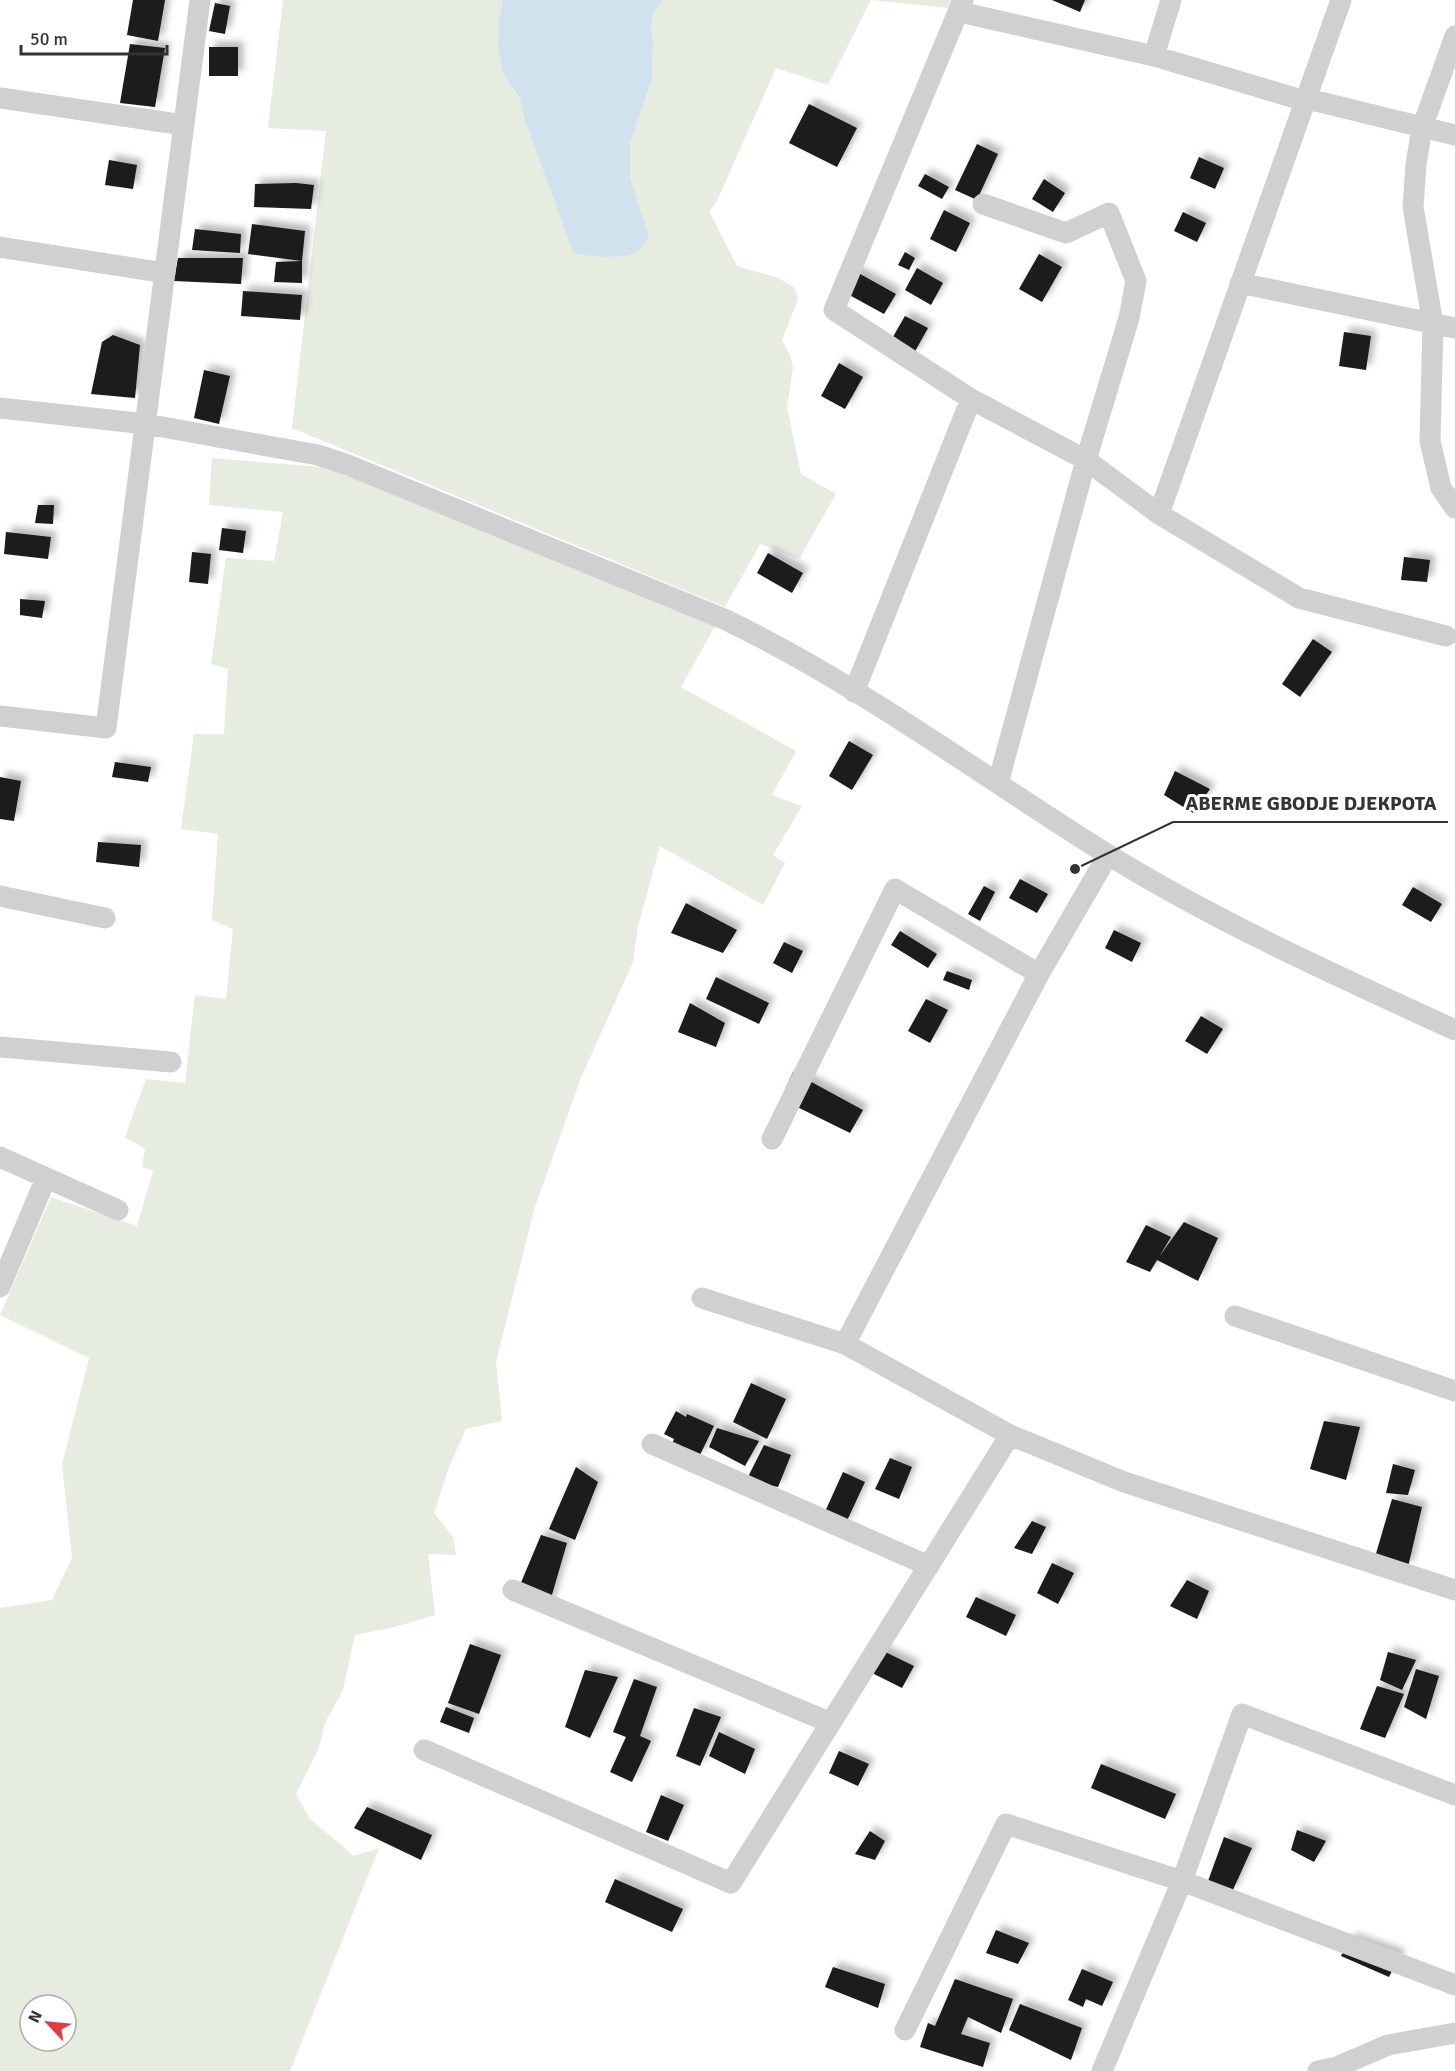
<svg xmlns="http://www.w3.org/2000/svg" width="1455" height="2071" viewBox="0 0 1455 2071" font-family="Signika,sans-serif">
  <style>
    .green { fill: #e6ecdf; fill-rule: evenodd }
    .water { fill: #cfe2ee }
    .building { fill: #1a1a1a; filter: url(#shadow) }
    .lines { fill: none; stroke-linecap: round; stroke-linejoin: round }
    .minor { stroke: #d0d0d0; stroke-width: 21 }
    .leader { fill: none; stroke: #333; stroke-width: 2 }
    .callout-dot { fill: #333; stroke: #fff; stroke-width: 2 }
    .callout-label { font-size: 20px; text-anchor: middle; font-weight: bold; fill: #333; stroke: #fff; stroke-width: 6; stroke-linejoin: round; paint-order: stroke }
  </style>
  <defs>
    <filter id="shadow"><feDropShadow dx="5.5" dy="-5.5" stdDeviation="3" flood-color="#0004"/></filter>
  </defs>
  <rect width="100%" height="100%" fill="#fff"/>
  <path class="green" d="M283 0H503L499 18 512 88 520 99 524 117 532 136 648 237 630 177V143L652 79 653 41 651 27 653 13 663 0H951L948 8 871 0 828 85 776 68 716 203 709 211 737 266 778 278 794 287 798 299 782 340 790 355 793 368 787 407 801 474 836 494 799 559 760 544 725 607 292 428 326 131 268 128Z
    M212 458 320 467 345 473 715 626 681 687 796 751 772 795 802 806 773 855 785 863 763 905 660 846 638 926 633 962 580 1080 534 1210 496 1362 502 1421 466 1429 449 1467 434 1513 453 1537 456 1555 428 1554 435 1615 395 1627 355 1635 343 1690 325 1723 319 1748 296 1794 310 1819 354 1856 379 1848 290 2071H0V1608L52 1600 72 1558 62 1464 89 1358 0 1315 51 1197 137 1226 153 1171 142 1167 145 1149 125 1137 146 1079 185 1083 195 995 226 999 233 929 212 920 218 834 181 829 194 734H224L228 669 211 664 226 558 274 561 283 512 209 505ZM30 2005H66V2041H30Z"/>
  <path class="water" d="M503 0H663L653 13 651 27 653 41 652 79 630 143V177L649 237C644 244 640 250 632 254 620 259 585 257 573 252L524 117 520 99 503 73 498 46 499 18Z"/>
  <path class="building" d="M133 0H165L158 41 127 35Z
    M1052 0H1085L1080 12Z
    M215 3 230 6 225 34 209 31Z
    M130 44 165 48 155 107 120 103Z
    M209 47H238V76H209Z
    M809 104 857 128 837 167 789 143Z
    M977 144 998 154 977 200 955 190Z
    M1199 157 1224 168 1215 189 1190 178Z
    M109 160 137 165 133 189 105 185Z
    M925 174 949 187 942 199 918 186Z
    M1044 179 1065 193 1053 212 1032 199Z
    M296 183 314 185 311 209 254 207 255 184Z
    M944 210 970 223 956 252 930 239Z
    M1183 212 1206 223 1197 242 1174 231Z
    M252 224 305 231 302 261 248 254Z
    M195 229 241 234 240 253 192 250Z
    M905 252 915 258 909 270 898 265Z
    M1039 254 1062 267 1042 302 1019 289Z
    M178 258H243L241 284 174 281Z
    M302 261V283L274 282 276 262Z
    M917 268 943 283 931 305 905 290Z
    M853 270 896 294 884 314 842 291Z
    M243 291 302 295 300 320 241 316Z
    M905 316 928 328 913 355 890 342Z
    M1344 332 1371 336 1366 370 1339 366Z
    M113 335 140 345 135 398 91 394 102 342Z
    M839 363 863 377 845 409 821 396Z
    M204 370 230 376 219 424 194 418Z
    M38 505H54L53 524 35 523Z
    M222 528 246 531 243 553 219 550Z
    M6 532 51 537 48 559 4 554Z
    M192 552 211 554 208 584 189 582Z
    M768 553 803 573 792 593 757 573Z
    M1404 557 1430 560 1427 582 1401 580Z
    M20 599 45 601 42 618 20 615Z
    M1313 639 1332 652 1300 697 1282 684Z
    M849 741 873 755 852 790 829 776Z
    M115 762 151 767 148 782 112 777Z
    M1175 771 1210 789 1193 813 1164 795Z
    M0 777 21 781 14 821 0 819Z
    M98 842 141 845 139 867 96 862Z
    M1020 879 1048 894 1037 913 1009 898Z
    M984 886 995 892 980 921 968 914Z
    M1413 887 1442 904 1431 922 1402 905Z
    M686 903 737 930 723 953 671 933Z
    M1114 930 1141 943 1132 962 1105 948Z
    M900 931 937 954 928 968 891 945Z
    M784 942 803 951 792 973 773 963Z
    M947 971 972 980 969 990 943 980Z
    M716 977 769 1003 759 1024 706 999Z
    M926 999 948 1010 930 1043 908 1031Z
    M690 1003 725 1023 716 1047 678 1032Z
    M1201 1016 1223 1029 1207 1054 1185 1041Z
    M793 1072 863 1110 850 1133 781 1099Z
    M1184 1222 1218 1238 1198 1281 1157 1260 1150 1272 1126 1262 1146 1225 1171 1237 1159 1257Z
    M751 1383 786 1399 767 1439 733 1422Z
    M676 1411 686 1417 687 1414 714 1426 699 1457 672 1444 674 1439 664 1434Z
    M1324 1421 1360 1427 1346 1480 1310 1469Z
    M717 1428 759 1441 745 1466 709 1447Z
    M764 1445 791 1455 778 1487 746 1481Z
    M890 1458 912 1467 899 1499 875 1489Z
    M1393 1464 1415 1470 1408 1495 1386 1493Z
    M576 1467 598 1482 575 1540 549 1529Z
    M843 1472 865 1482 845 1525 824 1514Z
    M1392 1499 1422 1507 1408 1567 1375 1557Z
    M1032 1521 1046 1527 1032 1554 1014 1548Z
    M541 1535 567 1543 549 1605 520 1585Z
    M1052 1563 1074 1573 1058 1604 1037 1593Z
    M1187 1580 1209 1591 1197 1619 1170 1606Z
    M976 1597 1016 1615 1006 1636 966 1617Z
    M470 1644 501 1655 479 1714 448 1703Z
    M877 1648 914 1666 902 1688 864 1669Z
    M1388 1652 1416 1660 1402 1690 1380 1680Z
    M1416 1669 1439 1676 1426 1719 1404 1707Z
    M585 1670 618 1677 590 1738 565 1727Z
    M634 1679 657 1687 640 1736 651 1741 632 1782 610 1772 626 1737 613 1732Z
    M1377 1686 1404 1694 1385 1738 1360 1729Z
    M446 1707 474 1718 469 1733 440 1722Z
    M694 1708 721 1717 700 1766 676 1756Z
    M719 1732 755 1749 745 1774 709 1756Z
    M839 1751 869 1764 858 1786 829 1773Z
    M1101 1764 1176 1794 1165 1819 1091 1788Z
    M661 1795 684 1805 668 1841 646 1832Z
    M367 1807 432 1835 421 1860 354 1828Z
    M1297 1830 1326 1841 1314 1862 1291 1850Z
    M870 1831 885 1841 875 1860 855 1854Z
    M1224 1837 1252 1848 1232 1892 1208 1881Z
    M615 1879 683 1909 672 1932 605 1902Z
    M996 1930 1029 1943 1018 1964 986 1953Z
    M1350 1938 1400 1955 1389 1977 1341 1956Z
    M833 1967 885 1984 878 2008 825 1987Z
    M1082 1969 1113 1982 1102 2006 1086 1999 1083 2007 1068 2000Z
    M955 1979 1013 1999 1001 2033 968 2017 961 2034 990 2043 983 2067 920 2047 928 2023 935 2026Z
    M1020 2004 1082 2028 1071 2060 1009 2030Z"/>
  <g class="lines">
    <path class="minor" d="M963 0 834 310 971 399 1086 460 1159 514 1299 598 1446 636
      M960 12 1154 56 1305 101H1316L1455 135
      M1455 36 1422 128 1416 164 1413 207 1433 324 1430 441 1441 488 1455 508
      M1154 56 1171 0
      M0 98 184 125
      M983 204 1066 233 1109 213 1136 281 1129 318 1086 460 998 783
      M0 247 165 273
      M1240 283 1455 328
      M0 408 146 424 318 455 348 465 724 619C859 684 980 775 1107 854 1217 922 1337 976 1455 1030
      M1159 514 1341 0
      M854 692 971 399
      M0 716 106 728 200 0
      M0 896 105 918
      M0 1047 171 1062
      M772 1139 895 889 1039 974
      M0 1157 118 1210
      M0 1287 46 1178
      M702 1298 845 1344 1010 1435 1124 1482 1455 1590
      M1235 1316 1455 1391
      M845 1344 1039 974 1108 855
      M652 1444 929 1566
      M513 1590 831 1723
      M424 1750 731 1883 1010 1435
      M905 2030 1006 1824 1182 1881 1455 1985
      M1102 2071 1182 1881 1242 1714 1455 1795
      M1318 2071 1337 2067 1388 2045 1455 2033"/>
  </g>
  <path class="leader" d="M1075 869L1173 822H1448"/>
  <circle class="callout-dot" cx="1075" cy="869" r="6"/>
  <g class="callout-label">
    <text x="1311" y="810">ABERME GBODJE DJEKPOTA</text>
  </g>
  <g transform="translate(48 2023) rotate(296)"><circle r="28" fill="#ffffff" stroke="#adadad" stroke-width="1.5"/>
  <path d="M0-4.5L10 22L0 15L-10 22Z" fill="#e63946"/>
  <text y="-9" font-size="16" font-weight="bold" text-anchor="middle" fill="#333333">N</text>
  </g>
  <path d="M21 45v9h146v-9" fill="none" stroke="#333333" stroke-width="3"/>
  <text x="30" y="45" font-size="18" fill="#333333" stroke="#ffffff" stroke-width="4.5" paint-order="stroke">50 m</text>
</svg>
